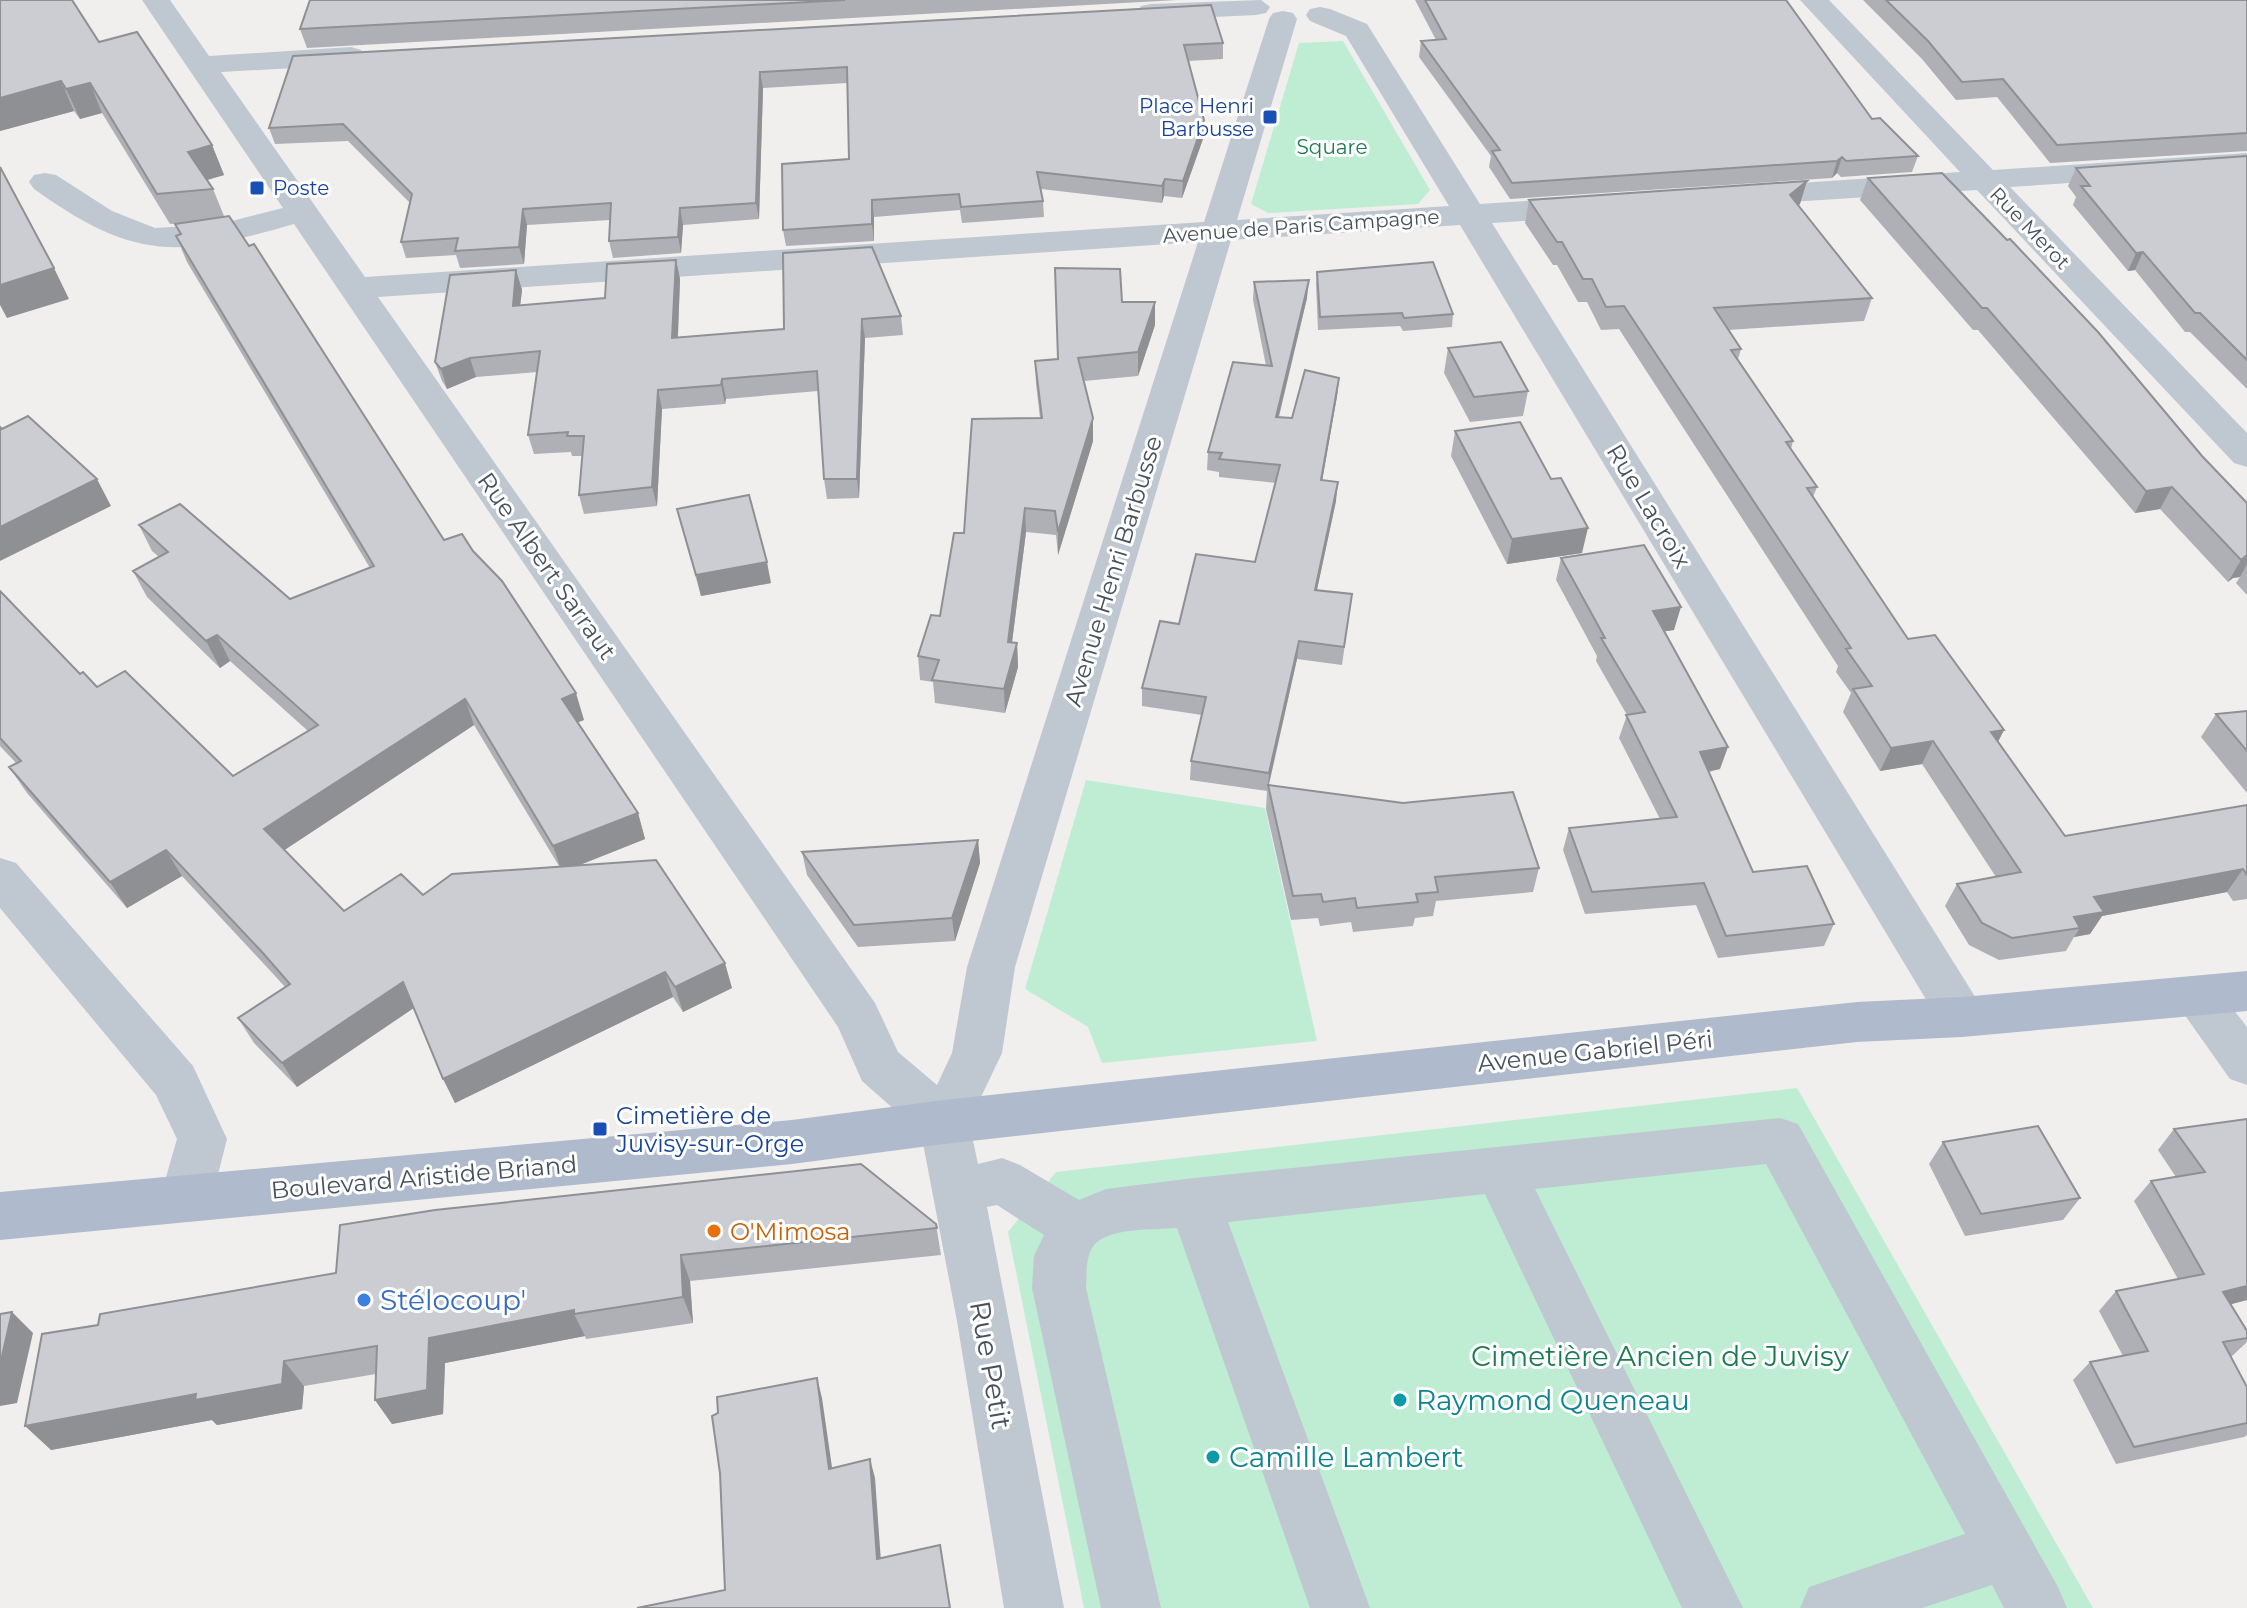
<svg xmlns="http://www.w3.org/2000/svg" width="2247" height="1608" viewBox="0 0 2247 1608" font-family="Montserrat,sans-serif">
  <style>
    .green { fill: #beedd4 }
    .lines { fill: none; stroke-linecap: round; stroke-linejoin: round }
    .minor { fill: #bfc7d0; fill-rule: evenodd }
    .major { fill: #afbbcc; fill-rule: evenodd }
    .wall { fill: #afb0b5; fill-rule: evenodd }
    .shaded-wall { fill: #8e9094 }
    .building { fill: #cbcdd3; stroke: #8e9094; stroke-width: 2 }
    .transit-dot { fill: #1a4fb4; stroke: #fff; stroke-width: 3 }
    .food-dot { fill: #e8710a; stroke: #fff; stroke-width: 3 }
    .shop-dot { fill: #3f7fe0; stroke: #fff; stroke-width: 3 }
    .culture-dot { fill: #0f9aa8; stroke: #fff; stroke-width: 3 }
    .labels { text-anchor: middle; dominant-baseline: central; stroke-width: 6; stroke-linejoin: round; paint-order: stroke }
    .far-transit-label { font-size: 20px; fill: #164399; stroke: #fff; text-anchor: end }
    .far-park-label { font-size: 20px; fill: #1a7a53; stroke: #fff }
    .far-street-label { font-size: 20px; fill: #47505b; stroke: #fff }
    .street-label { font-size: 24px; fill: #47505b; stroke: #fff }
    .transit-label { font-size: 24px; fill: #164399; stroke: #fff; text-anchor: start }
    .food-label { font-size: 24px; fill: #c56008; stroke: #fff; text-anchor: start }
    .near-shop-label { font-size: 28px; fill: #366cbe; stroke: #fff; text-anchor: start }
    .near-park-label { font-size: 28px; fill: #1a7a53; stroke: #fff }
    .near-street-label { font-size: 28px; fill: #47505b; stroke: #fff }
    .near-culture-label { font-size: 28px; fill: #0d838f; stroke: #fff; text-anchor: start }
  </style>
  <rect width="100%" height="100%" fill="#f1eeee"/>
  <path class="green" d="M1343 41 1430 190 1418 204 1268 213 1251 204 1299 43Z
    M1086 780 1265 808 1317 1041 1102 1063 1088 1027 1025 989Z
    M1797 1088 2093 1608H1084L1008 1232 1056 1172Z"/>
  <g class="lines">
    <path class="minor" d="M142 0H170L209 56 351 47 361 50 365 56 361 62 351 65 221 72 365 277 1204 222 1269 19 1273 13 1283 11 1293 13 1297 19 1237 220 1449 206 1346 36 1310 21 1306 15 1310 9 1320 7 1330 9 1367 24 1480 204 1586 197 1597 200 1602 207 1597 214 1586 217 1492 223 1979 1003 1986 1017 1979 1031 1962 1037 1945 1031 1460 225 1231 240 1015 967 1002 1053 969 1122 978 1164 1002 1158 1020 1165 1079 1200 1106 1189 1194 1178 1780 1118 1798 1124 2058 1587 2067 1608H2004L1992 1585 1922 1608H1800L1809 1587 1965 1534 1766 1164 1535 1189 1743 1608H1682L1485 1194 1228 1222 1370 1608H1310L1177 1228C1155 1230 1112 1227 1095 1244 1085 1255 1087 1274 1086 1288L1161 1608H1101L1032 1288 1034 1256 1044 1235 997 1205 987 1207 1064 1608H1004L957 1321 921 1133 862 1081 838 1027 294 224C177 258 135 261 34 189L29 182 34 175 45 173 56 175 112 211 155 228 220 224 283 208ZM1198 242 967 967 952 1053 937 1085 898 1052 875 1003 378 297Z
      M1261 0 1270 7 1266 13 1256 15 1151 20 1141 18 1137 12 1141 6 1151 4Z
      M1800 0H1829L1993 170 2247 153V171L2010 187 2247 433V467L2234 463 1977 190 1743 205 1732 203 1727 196 1732 189 1743 187 1960 172Z
      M0 858 16 863 193 1066 227 1139 212 1198 204 1214 186 1221 168 1214 160 1198 177 1139 156 1095 0 908Z
      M2196 977 2213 983 2247 1027V1085L2230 1079 2172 997 2179 983Z"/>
    <path class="major" d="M2247 971V1011L1962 1037 1857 1042 944 1144 792 1164 0 1240V1192L792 1120 944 1100 1857 1002 1962 997Z"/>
  </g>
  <path class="wall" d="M310 0H1177L307 48 300 29Z
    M1415 0H1786L1872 119 1918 156 1912 172 1841 177 1837 173 1832 178 1510 199 1489 167 1491 156 1419 57 1421 41 1436 40Z
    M1863 0H2247V151L2050 163 1997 97 1956 100 1922 59Z
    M99 42 212 145 224 175 207 180 213 189 224 216 444 540 584 720 578 722 638 813 645 839 580 865 732 988 683 1012 673 997 455 1103 414 1008 297 1087 254 1043 238 1018 285 987 276 977 182 876 127 908 27 793 9 767 16 763 0 746V591L80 674 97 687 233 776 308 731 230 661 220 668 147 597 133 571 159 557 152 551 139 525 290 599 370 568 187 262 176 236 180 235 175 224 181 223 170 224 102 113 80 119 74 111 0 131ZM474 725 559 866 344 911 284 850Z
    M1223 43V59L1188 61 1204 120V136L1182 198 1164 196 1162 203 1041 189 1043 201 1044 217 962 223 960 210 874 217V241L786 246 783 230 849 159 847 83 763 88 759 219 683 225 681 253 613 258 609 241 610 220 527 225 524 264 460 268 456 255 406 258 401 242 410 203 348 141 275 144 269 128 293 56Z
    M2247 156V389L2190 332H2185L2135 270 2128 271 2073 205 2076 197 2068 186 2076 168Z
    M1868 178 2202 456 2247 503V595L2236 583 2240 577 2233 578 2228 582 2160 509 2135 513 1978 330H1973L1860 200Z
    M1529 200 1800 204 1798 205 1872 298 1864 321 1728 330 1741 349 1738 359 1793 441 1791 449 1817 487 1813 497 1908 639 2004 730 1998 742 2065 836 2247 805V899L2233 901 2227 892 2102 916 2090 934 2074 937 2066 951 1999 960 1969 945 1945 906 1957 884 1996 877 1922 764 1880 771 1843 712 1851 693 1836 672 1838 666 1619 329 1601 330 1587 302H1578L1557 265H1553L1525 223Z
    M783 253 901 316 903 335 865 338 859 498 827 499 824 479 818 391 726 399 725 404 662 409 657 506 584 514 579 495 582 456H572L571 452 534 454 528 435 537 372 476 377 447 389 442 381 435 362 516 270 522 290 520 305 605 298 676 260 680 279 678 337 784 329Z
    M1317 272 1453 314 1452 327 1403 331 1400 326 1318 330 1316 284Z
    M1254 282 1307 298 1279 417 1292 418 1339 378 1337 396 1322 480 1336 501 1317 590 1352 594 1342 665 1297 659 1269 785 1539 868 1533 892 1436 901 1433 916 1415 918 1413 926 1353 932 1351 922 1320 926 1318 918 1291 920 1266 809 1267 791 1190 780 1191 761 1202 715 1142 706V688L1179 624 1255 562 1276 483 1219 477V472L1207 470 1208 452 1266 366 1253 300Z
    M1122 302 1155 325 1138 376 1084 381 1093 441 1058 555 1056 535 1026 532 1012 643H1017L1018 667 1005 713 935 703 933 682 920 680 918 656 940 616 964 533 1040 418 1036 384 1035 361 1058 359Z
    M1448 348 1528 391 1523 416 1470 422 1444 373Z
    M1455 431 1582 553 1507 564 1451 456Z
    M677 509 771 583 701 596Z
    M1561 558 1674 630 1664 631 1720 769 1709 772 1753 872 1834 924 1824 946 1718 958 1696 905 1585 914 1563 850 1569 828 1660 819 1619 738 1627 715 1596 661 1597 656 1556 580Z
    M2247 711V793L2201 737 2216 714Z
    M978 840 980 863 955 941 858 947 807 875 802 852Z
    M2247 1119V1300L2231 1304 2247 1331V1342L2231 1357 2247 1387V1435L2244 1437 2116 1464 2073 1380 2090 1362 2123 1356 2099 1311 2116 1291 2178 1279 2134 1201 2151 1181 2176 1177 2158 1150 2174 1129Z
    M1943 1142 2080 1198 2063 1220 1965 1236 1929 1164Z
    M936 1224 941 1255 690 1281 693 1323 586 1339 585 1336 445 1363 443 1414 392 1424 375 1400 376 1374 304 1386 302 1409 217 1425 212 1420 51 1450 98 1325Z"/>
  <path class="shaded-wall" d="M760 72 763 88 759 219 756 203Z
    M61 81 74 111 0 131V98Z
    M90 83 102 113 80 119 66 89Z
    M1204 120V136L1182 198 1183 181Z
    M212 145 224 175 200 182 188 152Z
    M1842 157 1837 173 1832 178 1837 161Z
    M1165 179 1164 196 1162 203V186Z
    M1807 181 1800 204 1783 217 1790 195Z
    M872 200 874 217V241L872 224Z
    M680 208 683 225 681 253 678 237Z
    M523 209 527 225 524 264 519 247Z
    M2143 252 2135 270 2128 271 2136 253Z
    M676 260 680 279 677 357 672 338Z
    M54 268 69 299 7 318 0 305V285Z
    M516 270 522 290 518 325 513 306Z
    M1309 280 1307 298 1274 435 1276 417Z
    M1155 302V325L1138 376V352Z
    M862 319 865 338 859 498 857 479Z
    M470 358 476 377 447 389 441 369Z
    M1339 378 1337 396 1319 499 1321 480Z
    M722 379 726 399 725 404 721 385Z
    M658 390 662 409 657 506 652 487Z
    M1093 418V441L1058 555V532Z
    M97 479 111 506 0 561V527Z
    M1338 482 1336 501 1313 608 1315 590Z
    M2172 487 2160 509 2135 513 2146 491Z
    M1025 508 1026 532 1009 665 1008 642Z
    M1588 528 1582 553 1507 564 1512 539Z
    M2247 555V564L2240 577 2233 578 2228 582 2241 560Z
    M767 562 771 583 701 596 696 575Z
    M1681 607 1674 630 1646 634 1653 611Z
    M217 635 230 661 220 668 206 641Z
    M1299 641 1297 659 1268 787 1269 773Z
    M1017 643 1018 667 1005 713 1004 689Z
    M576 693 584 720 571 725 562 699Z
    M465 699 474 725 277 855 264 829Z
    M2004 730 1992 753 1991 732Z
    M1933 741 1922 764 1880 771 1891 748Z
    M1728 747 1720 769 1693 774 1700 752Z
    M638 813 645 839 562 872 553 846Z
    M978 840 980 863 955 941 952 918Z
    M166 850 182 876 127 908 110 882Z
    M2243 869 2227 892 2102 916 2090 934 2074 937 2080 928 2074 917 2094 897Z
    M725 963 732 988 683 1012 675 987Z
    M665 972 673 997 455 1103 443 1079Z
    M403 982 415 1007 297 1087 282 1063Z
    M681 1255 690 1281 693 1323 683 1297Z
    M2247 1286V1300L2205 1311 2223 1292Z
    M574 1310V1314L585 1336 445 1363 443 1414 392 1424 375 1400 429 1338Z
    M12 1312 33 1333 17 1403 0 1406V1365Z
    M284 1361 304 1386 302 1409 217 1425 212 1420 51 1450 25 1426Z
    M817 1378 822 1398 835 1488 829 1469Z
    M870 1459 875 1478 882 1576 877 1559Z"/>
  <path class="building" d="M0 0H72L99 42 137 32 212 145 188 152 213 189 157 194 90 83 66 89 61 81 0 98Z
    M310 0H845L300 29Z
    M1425 0H1786L1872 119 1880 118 1918 156 1846 161 1842 157 1837 161 1512 183 1492 151 1500 150 1421 41 1446 39Z
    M1886 0H2247V133L2057 145 2003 79 1962 82 1928 41Z
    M1211 5 1223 43 1184 45 1204 120 1183 181 1165 179 1162 186 1037 172 1043 201 961 207 959 194 872 200V224L783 230 782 164 849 159 847 67 760 72 756 203 680 208 678 237 609 241 611 203 523 209 519 247 455 251 458 238 401 242 412 194 343 124 269 128 293 56Z
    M2247 156V360L2200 313H2195L2143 252 2136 253 2081 186H2090L2076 168Z
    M0 167 54 268 0 285Z
    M1942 173 2007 240 2010 239 2098 332 2202 456 2247 503V555L2241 560 2172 487 2146 491 1987 308H1982L1868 178Z
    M1807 181 1790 195 1872 298 1714 308 1741 349 1731 350 1793 441 1786 442 1817 487 1807 488 1908 639 1935 635 2004 730 1991 732 2065 836 2247 805V875L2243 869 2094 897 2104 912 2074 917 2080 928 2012 938 1982 923 1957 884 2021 872 1933 741 1891 748 1853 689 1872 686 1846 649 1851 648 1624 306 1606 307 1592 279H1583L1562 242H1557L1529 200Z
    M229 216 249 246 254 244 444 540 462 534 473 551 502 581 576 693 562 699 638 813 553 846 465 699 264 829 344 911 401 874 423 895 452 874 656 860 725 963 675 987 665 972 443 1079 403 982 282 1063 238 1018 290 984 262 952 166 850 110 882 9 767 21 761 0 738V591L80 674 83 672 97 687 125 671 233 776 318 725 217 635 206 641 133 571 168 552 139 525 180 504 290 599 374 566 176 236 181 234 175 224Z
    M872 247 901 316 862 319 857 479H824L817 371 722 379 721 385 658 390 652 487 579 495 584 436H567L568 432 528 435 540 351 470 358 441 369 435 362 450 275 516 270 513 306 605 298 607 264 676 260 672 338 784 329 783 253Z
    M1433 262 1453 314 1404 318 1402 313 1320 317 1317 272Z
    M1055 268 1120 269 1122 302H1155L1138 352 1078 358 1093 418 1058 532 1055 511 1025 508 1008 642 1017 643 1004 689 932 680 939 660 918 656 931 615 940 616 954 533H964L972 419 1042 418 1035 361 1058 359Z
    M1309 280 1276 417 1292 418 1305 370 1339 378 1321 480 1338 482 1315 590 1352 594 1344 647 1299 641 1269 773 1191 761 1206 697 1142 688 1160 621 1179 624 1196 554 1255 562 1280 465 1219 459 1222 453 1208 452 1233 362 1272 366 1254 282Z
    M1501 342 1528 391 1474 397 1448 348Z
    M28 416 97 479 0 527V427L2 429Z
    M1520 422 1551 479 1561 478 1588 528 1512 539 1455 431Z
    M749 495 767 562 696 575 677 509Z
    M1644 545 1681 607 1653 611 1728 747 1700 752 1753 872 1807 866 1834 924 1726 936 1704 883 1592 892 1569 828 1677 817 1626 715 1645 712 1601 638H1605L1561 558Z
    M2247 711V751L2216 714Z
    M1268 785 1403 803 1513 792 1539 868 1435 877 1438 892 1416 894 1418 902 1357 908 1355 898 1323 902 1321 894 1293 896Z
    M978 840 952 918 854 925 802 852Z
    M2247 1119V1286L2223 1292 2247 1331V1338L2223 1342 2247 1387V1423L2134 1447 2090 1362 2148 1351 2116 1291 2204 1274 2151 1181 2205 1172 2174 1129Z
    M2038 1126 2080 1198 1981 1214 1943 1142Z
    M861 1164 936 1224 937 1228 681 1255 683 1297 574 1314V1310L429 1338 427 1390 375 1400 377 1346 284 1361 282 1384 195 1400 196 1394 25 1426 42 1334 98 1325 100 1314 336 1273 340 1225 435 1210Z
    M12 1312 0 1365V1314Z
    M817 1378 829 1469 870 1459 877 1559 940 1545 950 1608H637L725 1590 720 1473 712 1416 718 1413 717 1397Z"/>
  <g class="transit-dot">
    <rect x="1262" y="109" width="16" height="16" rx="4"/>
    <rect x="249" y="180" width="16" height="16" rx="4"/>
    <rect x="592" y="1121" width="16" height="16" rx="4"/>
  </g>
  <circle class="food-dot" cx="714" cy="1231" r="8"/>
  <circle class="shop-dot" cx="364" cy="1300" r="8"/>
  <g class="culture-dot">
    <circle cx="1400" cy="1400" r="8"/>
    <circle cx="1213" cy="1457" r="8"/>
  </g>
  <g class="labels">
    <g class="far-transit-label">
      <text x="1254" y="106">Place Henri<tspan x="1254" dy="23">Barbusse</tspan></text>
      <text x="273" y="188" text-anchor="start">Poste</text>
    </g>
    <g class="far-park-label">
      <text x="1332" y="147">Square</text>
    </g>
    <g class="far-street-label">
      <text transform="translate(1301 226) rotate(-4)">Avenue de Paris Campagne</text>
      <text transform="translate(2030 228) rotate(46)">Rue Merot</text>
    </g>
    <g class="street-label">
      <text transform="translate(1649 506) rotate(59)">Rue Lacroix</text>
      <text transform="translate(547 566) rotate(55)">Rue Albert Sarraut</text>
      <text transform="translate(1113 571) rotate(-73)">Avenue Henri Barbusse</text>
      <text transform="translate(1595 1051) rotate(-6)">Avenue Gabriel Péri</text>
      <text transform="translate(424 1177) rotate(-5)">Boulevard Aristide Briand</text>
    </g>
    <g class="transit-label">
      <text x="616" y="1115">Cimetière de<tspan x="616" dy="28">Juvisy-sur-Orge</tspan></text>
    </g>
    <g class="food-label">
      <text x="730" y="1231">O'Mimosa</text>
    </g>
    <g class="near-shop-label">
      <text x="380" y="1300">Stélocoup'</text>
    </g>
    <g class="near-park-label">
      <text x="1660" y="1356">Cimetière Ancien de Juvisy</text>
    </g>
    <g class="near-street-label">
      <text transform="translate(991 1365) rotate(80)">Rue Petit</text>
    </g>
    <g class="near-culture-label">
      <text x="1416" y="1400">Raymond Queneau</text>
      <text x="1229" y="1457">Camille Lambert</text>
    </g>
  </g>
</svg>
